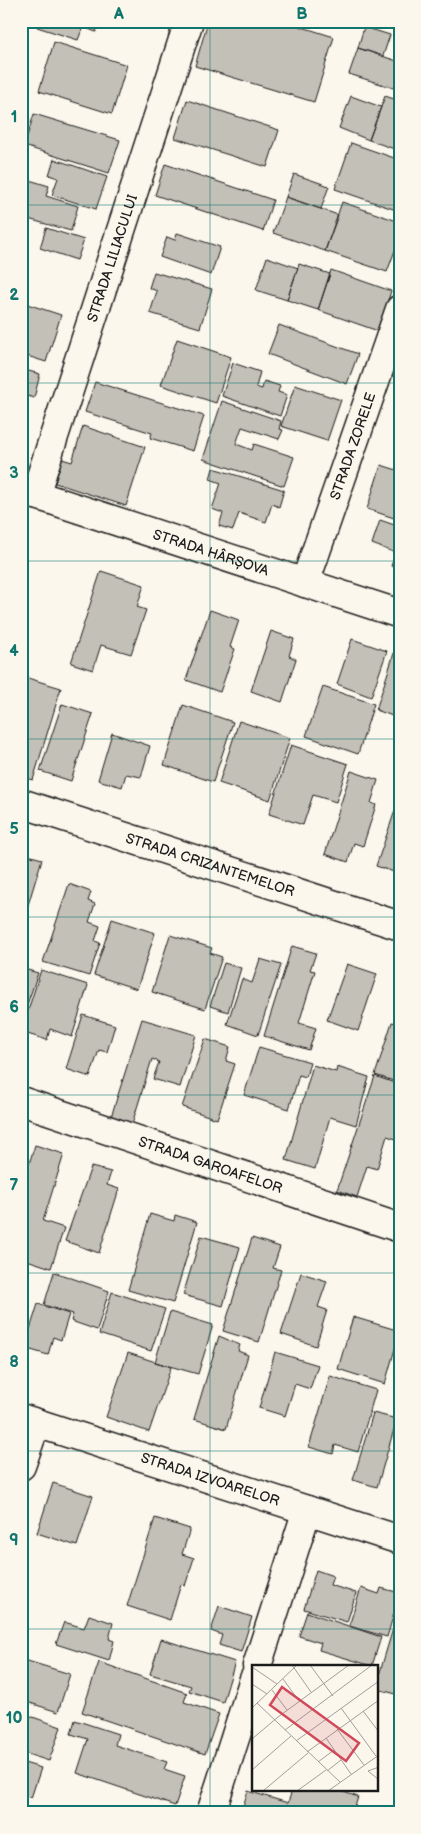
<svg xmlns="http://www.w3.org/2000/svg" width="421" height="1834" viewBox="0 0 421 1834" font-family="'Balsamiq Sans',sans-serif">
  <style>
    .building { fill: #c3c0b8; stroke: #1c1c1c }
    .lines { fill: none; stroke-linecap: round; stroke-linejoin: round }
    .minor-casing { stroke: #1c1c1c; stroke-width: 31 }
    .tertiary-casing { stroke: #1c1c1c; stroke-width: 31 }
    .minor { stroke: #fbf7ec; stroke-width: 28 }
    .tertiary { stroke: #fbf7ec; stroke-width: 28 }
    .grid { fill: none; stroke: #0f766e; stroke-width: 1; stroke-opacity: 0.55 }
    .labels { text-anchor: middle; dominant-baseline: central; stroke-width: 5; stroke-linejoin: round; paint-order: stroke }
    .street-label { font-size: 14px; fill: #1c1c1c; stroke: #fbf7ec }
    .inset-road { fill: none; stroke: #a29f99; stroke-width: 1 }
    .view { fill: #d1495b; fill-opacity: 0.15; stroke: #d1495b; stroke-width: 2.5 }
    .inset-edge { fill: none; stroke: #1c1c1c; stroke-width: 2.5 }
    .neatline { fill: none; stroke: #0f766e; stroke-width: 2 }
    .grid-label { font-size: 16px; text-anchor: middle; font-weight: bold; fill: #0f766e }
  </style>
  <rect width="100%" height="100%" fill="#fbf7ec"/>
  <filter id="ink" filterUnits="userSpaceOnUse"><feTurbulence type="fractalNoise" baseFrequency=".02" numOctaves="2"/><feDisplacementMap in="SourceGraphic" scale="10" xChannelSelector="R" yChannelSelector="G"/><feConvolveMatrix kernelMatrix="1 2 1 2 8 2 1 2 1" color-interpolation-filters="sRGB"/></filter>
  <g filter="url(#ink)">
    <path class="building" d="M21 21H27L24 32 21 31Z
      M39 21H99L96 32 83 27 78 40 37 27Z
      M208 21H283L334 37 314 102 195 66Z
      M374 21H400V30Z
      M364 27 390 35 383 56 358 48Z
      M54 42 127 65 112 114 39 91Z
      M358 48 400 62V90L349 74Z
      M351 96 381 107 369 140 339 128Z
      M385 96 400 101V151L369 140Z
      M187 100 279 130 267 167 175 138Z
      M34 114 120 140 109 173 24 146Z
      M351 143 400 160 399 211 335 189Z
      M54 159 107 177 96 209 52 195 58 178 49 175Z
      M165 164 273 200 263 231 155 195Z
      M21 165 29 167 26 179 49 186 46 196 78 206 71 231 21 217Z
      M294 174 329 186 321 209 286 197Z
      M286 197 338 215 325 251 273 233Z
      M342 202 400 222V237L387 272 325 251Z
      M46 228 84 240 77 260 40 248Z
      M177 233 220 247 211 275 160 257 167 237 175 240Z
      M267 257 298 268 287 300 256 290Z
      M299 264 330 274 318 310 287 300Z
      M331 270 391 291 378 331 318 310Z
      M154 272 212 289 200 328 150 313 157 291 149 288Z
      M21 294 24 295 21 302 61 315 46 362 21 354Z
      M279 325 358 354 347 384 268 354Z
      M177 339 231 357 216 403 161 385Z
      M233 363 260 372 256 387 262 389 264 381 280 386 278 392 287 395 280 416 222 396Z
      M21 369 40 374 34 398 21 394Z
      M95 382 204 416 193 451 150 438 152 433 85 412Z
      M295 385 341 400 327 441 281 426Z
      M21 399 28 401 21 422Z
      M222 401 281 421 279 429 283 430 279 439 242 427 236 444 252 450 254 444 294 457 284 486 203 459Z
      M83 426 145 447 126 506 55 483 62 459 72 462Z
      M381 465 400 471V520L367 509Z
      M213 468 284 490 279 507 272 504 266 522 239 513 233 530 219 526 223 513 212 509 221 483 210 479Z
      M380 520 400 527V569L391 566 396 553 372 544Z
      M101 571 144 585 137 607 146 610 131 654 101 645 93 670 71 663Z
      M210 610 239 620 230 647 235 649 220 692 186 680Z
      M271 631 294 639 289 656 296 659 282 702 251 691Z
      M352 639 387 651 371 697 337 684Z
      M395 650 400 652 398 718 376 710Z
      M21 676 61 688 33 780 21 776Z
      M323 687 374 704 358 754 306 736Z
      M62 704 93 714 71 781 40 771Z
      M183 705 233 722 213 782 164 765Z
      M239 721 290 738 270 800 219 783Z
      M112 733 150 746 141 777 126 774 122 787 98 780Z
      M291 745 348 764 336 802 313 795 303 825 269 814Z
      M351 771 378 780 371 803 376 805 363 846 354 843 348 862 325 854Z
      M400 796V874L376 866Z
      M21 853 42 859 21 928Z
      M69 884 91 892 88 901 95 904 89 922 100 926 95 941 100 943 89 976 43 962Z
      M112 919 155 933 137 989 94 975Z
      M170 935 212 948 210 953 222 957 205 1009 152 992Z
      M292 946 316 953 310 970 315 971 299 1023 316 1028 309 1050 264 1036Z
      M260 959 281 965 258 1035 227 1024 242 979 252 983Z
      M224 963 241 968 228 1012 210 1006Z
      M347 964 377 974 358 1031 327 1020Z
      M21 968 38 973 21 1022Z
      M41 970 88 985 72 1037 50 1029 47 1040 21 1032Z
      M83 1015 115 1025 107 1052 99 1050 90 1077 66 1069Z
      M142 1019 196 1035 180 1087 153 1079 159 1062 152 1059 132 1124 111 1117Z
      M392 1022 400 1024V1083L375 1075Z
      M205 1039 230 1047 226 1061 235 1064 217 1119 182 1107Z
      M259 1047 310 1062 306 1077 299 1075 289 1109 244 1095Z
      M313 1065 336 1072 337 1067 369 1077 356 1125 330 1117 315 1169 286 1160Z
      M375 1076 400 1085V1133L398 1132 396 1139 387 1136 377 1169 367 1166 357 1197 337 1190Z
      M35 1145 64 1154 43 1221 64 1228 51 1268 21 1258V1189Z
      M91 1167 111 1172 107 1185 119 1189 99 1253 65 1241Z
      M150 1214 174 1221 175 1215 197 1222 173 1303 128 1290Z
      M201 1236 240 1247 223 1306 183 1295Z
      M252 1238 280 1247 273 1268 281 1270 259 1342 223 1331Z
      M54 1272 109 1291 97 1330 71 1321 73 1314 44 1305Z
      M301 1273 327 1281 318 1307 327 1310 316 1346 281 1334Z
      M112 1292 165 1309 151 1351 99 1334Z
      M38 1304 69 1314 61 1340 53 1337 48 1355 24 1348Z
      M170 1312 213 1325 198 1374 155 1362Z
      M353 1317 400 1331 385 1384 338 1369Z
      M219 1336 240 1345 238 1351 248 1355 226 1429 194 1419Z
      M400 1345V1360L396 1359Z
      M275 1352 318 1365 310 1389 295 1384 285 1416 259 1408Z
      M128 1353 171 1367 149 1432 106 1417Z
      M330 1376 376 1390 358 1452 335 1445 333 1454 309 1447Z
      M373 1413 397 1419 377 1487 353 1480Z
      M53 1483 93 1496 77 1546 37 1533Z
      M155 1518 190 1529 182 1554 194 1558 185 1586 181 1584 170 1620 127 1606Z
      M316 1570 333 1576 330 1585 356 1593 347 1622 304 1609Z
      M361 1588 379 1594 381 1588 400 1593 387 1637 349 1626Z
      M400 1605V1695L377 1689V1682Z
      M219 1606 252 1617 241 1652 219 1645 222 1635 211 1631Z
      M307 1612 381 1637 372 1666 319 1650 321 1643 299 1636Z
      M89 1615 113 1623 109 1639 114 1641 109 1661 56 1644 64 1622 84 1628Z
      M161 1639 235 1662 223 1702 189 1691 191 1686 150 1674Z
      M21 1659 70 1674 58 1712 21 1700Z
      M99 1662 187 1693 184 1702 219 1714 205 1754 82 1712Z
      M21 1706 29 1708 27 1715 61 1727 49 1761 21 1752Z
      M75 1720 118 1734 115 1745 167 1762 164 1769 185 1776 175 1806 77 1773 88 1739 71 1734Z
      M21 1762 41 1768 31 1798 21 1794Z
      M292 1790H338L358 1797 353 1813H252L242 1809 248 1791 288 1803Z"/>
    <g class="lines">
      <defs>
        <g id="minor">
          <path id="s1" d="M21 490 400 614"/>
          <path id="s2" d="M35 495 189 21"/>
          <path id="s3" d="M305 583 400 309"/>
          <path id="s4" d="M21 803 400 926"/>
          <path id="s5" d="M21 1101 400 1228"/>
          <path d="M21 1466 36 1423"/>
          <path d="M257 1666 307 1510"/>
          <path d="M211 1813 254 1679"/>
        </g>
        <g id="tertiary">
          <path id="s6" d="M21 1418 400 1540"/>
        </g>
      </defs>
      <use href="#minor" class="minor-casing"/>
      <use href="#tertiary" class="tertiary-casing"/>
      <use href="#minor" class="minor"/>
      <use href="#tertiary" class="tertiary"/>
    </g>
  </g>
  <path class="grid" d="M210 21V1813M21 205H400M21 383H400M21 561H400M21 739H400M21 917H400M21 1095H400M21 1273H400M21 1451H400M21 1629H400"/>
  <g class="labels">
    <g class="street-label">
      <text stroke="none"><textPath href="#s2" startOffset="249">STRADA LILIACULUI</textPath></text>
      <text stroke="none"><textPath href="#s3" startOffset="145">STRADA ZORELE</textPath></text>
      <text stroke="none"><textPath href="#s1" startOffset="200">STRADA HÂRȘOVA</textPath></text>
      <text stroke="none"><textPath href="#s4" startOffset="199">STRADA CRIZANTEMELOR</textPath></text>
      <text stroke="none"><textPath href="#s5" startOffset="200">STRADA GAROAFELOR</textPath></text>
      <text stroke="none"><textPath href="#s6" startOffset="199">STRADA IZVOARELOR</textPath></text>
    </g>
  </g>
  <g transform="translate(252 1665)">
    <rect width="126" height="126" fill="#fbf7ec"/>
    <path class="inset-road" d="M40 0 59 27M58 0 81 31M0 2 25 19M31 14 47 36M0 19 15 29M20 25 35 45M5 38 88 117M0 43 45 0M89 43 124 91M111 46 127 67M85 64 112 100M33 65 120 0M74 73 99 109M0 74 26 52 97 0M44 76 127 16M55 87 127 35M66 97 82 85M127 102 116 106 127 115M0 105 39 71M75 106 89 95M11 126 56 88M45 126 74 105M76 126 127 90"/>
    <path class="view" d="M30 22 107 78 94 96 18 40Z"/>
    <rect width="126" height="126" class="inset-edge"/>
  </g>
  <rect width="421" height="1834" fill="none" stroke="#fbf7ec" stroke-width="55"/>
  <rect x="28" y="28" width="366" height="1778" class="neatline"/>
  <g class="grid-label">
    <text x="119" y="19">A</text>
    <text x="302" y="19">B</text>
    <text x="14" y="122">1</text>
    <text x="14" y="300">2</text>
    <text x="14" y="478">3</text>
    <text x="14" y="656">4</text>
    <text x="14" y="834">5</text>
    <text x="14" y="1012">6</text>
    <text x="14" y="1190">7</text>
    <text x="14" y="1367">8</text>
    <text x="14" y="1545">9</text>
    <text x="14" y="1723">10</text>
  </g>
</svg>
